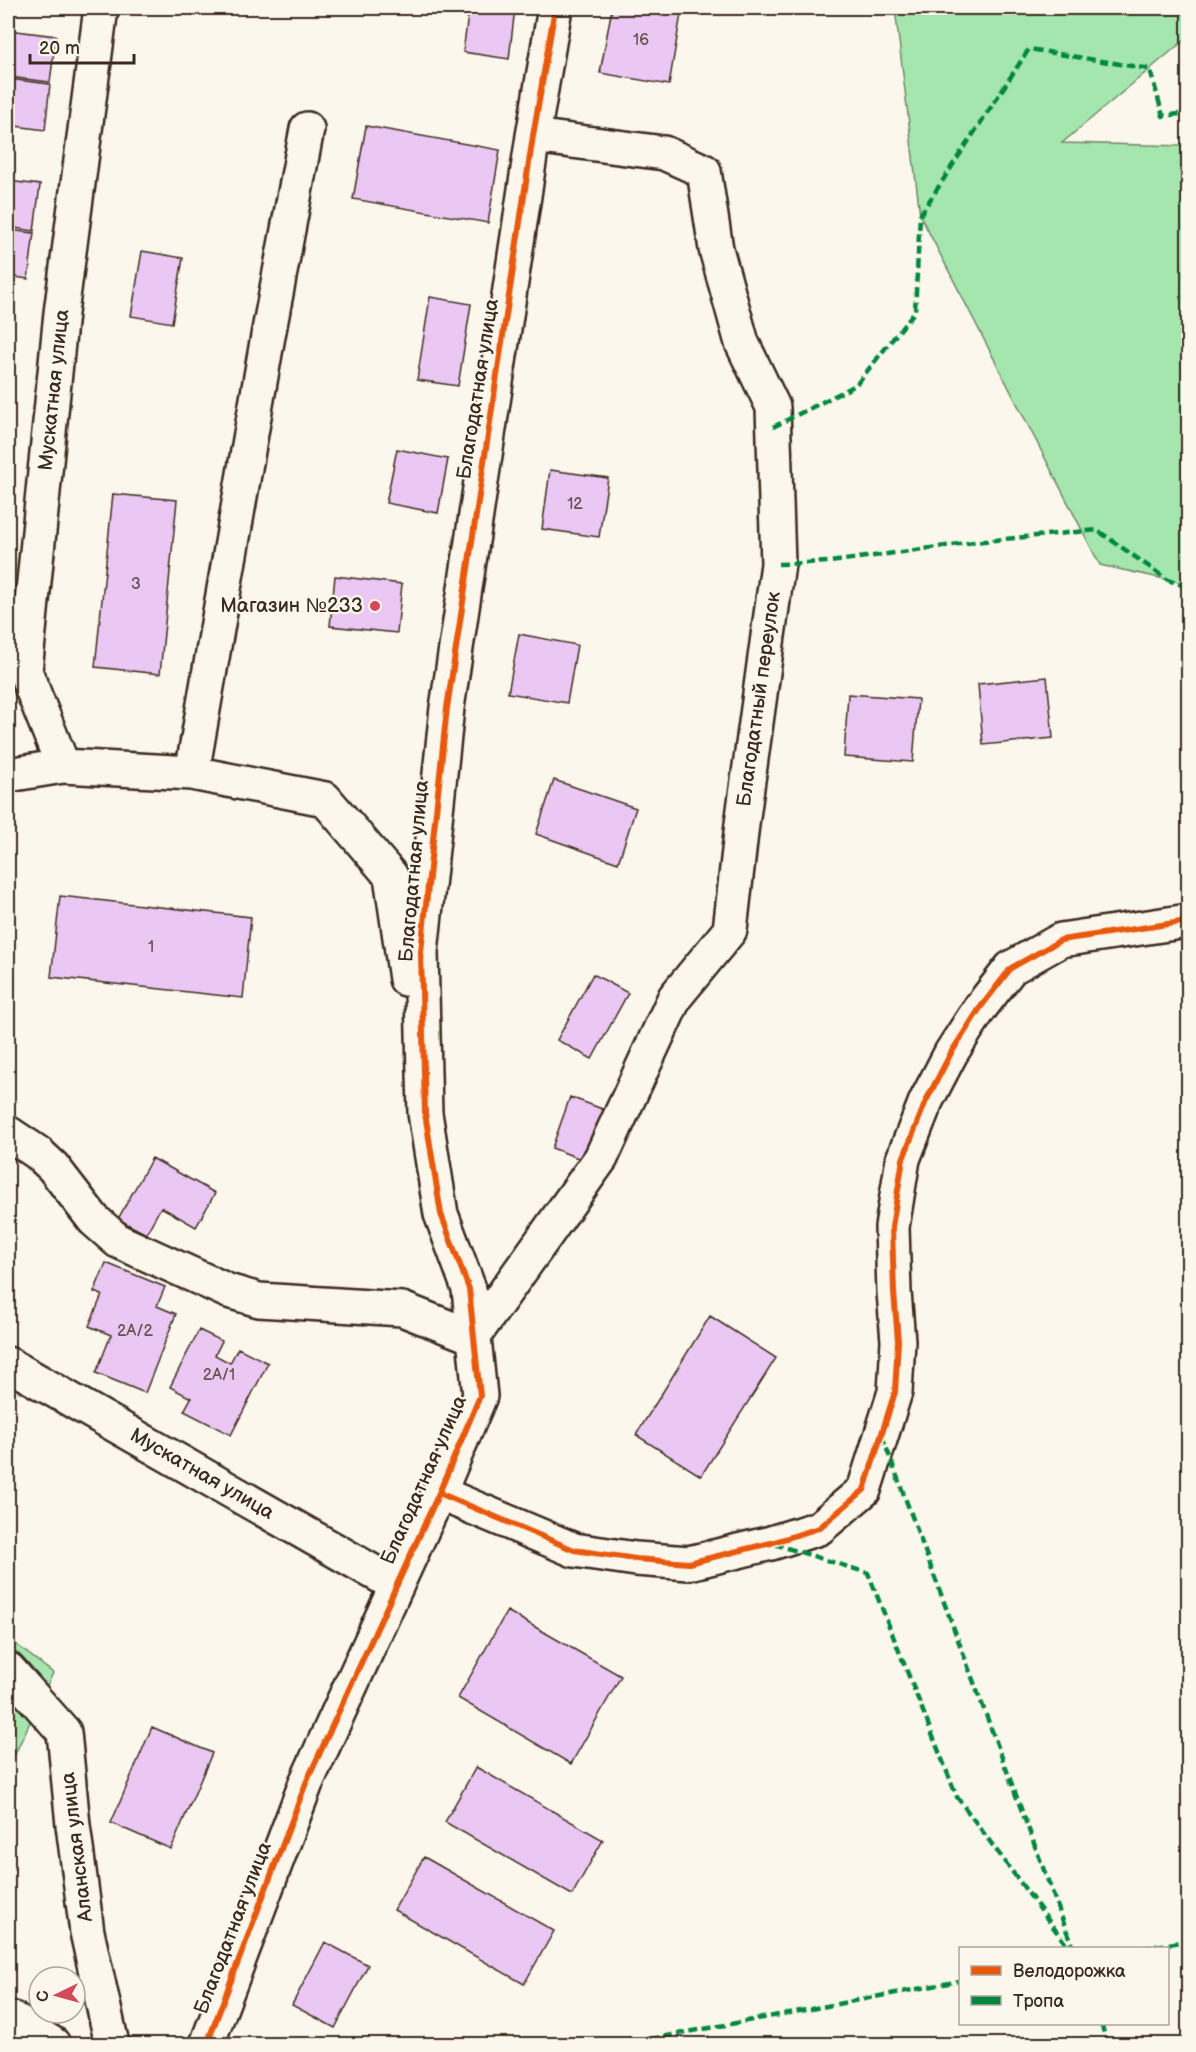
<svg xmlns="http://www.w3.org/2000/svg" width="1196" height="2052" viewBox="0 0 1196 2052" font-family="'Balsamiq Sans',sans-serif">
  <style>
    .green { fill: #a5e6af; stroke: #708866; stroke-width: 1.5 }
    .building { fill: #eac8f3; stroke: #3b2a1e; stroke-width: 1.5 }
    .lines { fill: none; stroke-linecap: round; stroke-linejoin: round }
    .minor-casing { stroke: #3b2a1e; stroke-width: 38 }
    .minor { stroke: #fbf7ec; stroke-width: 33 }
    .quiet { stroke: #00873e; stroke-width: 4.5; stroke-dasharray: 9 4.5; stroke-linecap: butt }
    .cycleway-casing { stroke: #fbf7ec; stroke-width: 10 }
    .cycleway { stroke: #e8590c; stroke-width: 6 }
    .poi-dot { fill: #d1495b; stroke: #fbf7ec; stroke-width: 2 }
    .labels { text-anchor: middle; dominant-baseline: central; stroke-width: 4.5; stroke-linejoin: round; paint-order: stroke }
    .number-label { font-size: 16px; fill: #675253 }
    .street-label { font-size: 20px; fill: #3b2a1e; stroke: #fbf7ec }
    .poi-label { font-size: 20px; fill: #3b2a1e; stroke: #fbf7ec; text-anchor: end }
  </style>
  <rect width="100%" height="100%" fill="#fbf7ec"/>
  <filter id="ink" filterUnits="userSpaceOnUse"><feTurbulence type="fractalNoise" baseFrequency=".0167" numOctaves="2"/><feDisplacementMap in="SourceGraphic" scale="12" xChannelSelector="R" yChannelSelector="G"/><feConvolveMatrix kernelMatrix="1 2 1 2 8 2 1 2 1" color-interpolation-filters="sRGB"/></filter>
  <g filter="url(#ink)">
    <path class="green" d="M895 8H1188V37L1062 143 1188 146V584L1100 565 920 215Z
      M8 1638 53 1673 8 1769Z"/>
    <path class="building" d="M469 8H515L509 59 463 52Z
      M612 8H682L669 85 600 73Z
      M8 30 56 36 50 82 8 77Z
      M8 79 50 84 45 130 8 125Z
      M366 126 500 150 488 223 353 199Z
      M8 181 40 185 34 231 8 227Z
      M8 230 34 233 28 279 8 276Z
      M142 251 183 258 172 323 131 316Z
      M430 297 471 304 458 386 417 380Z
      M397 449 448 459 438 513 386 503Z
      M550 470 608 478 599 537 542 529Z
      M113 494 177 500 160 674 95 667Z
      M335 576 402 584 397 633 330 626Z
      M519 634 577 645 567 703 508 693Z
      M1047 677 1053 738 983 745 978 684Z
      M848 694 918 699 913 762 844 757Z
      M554 780 636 808 618 863 536 834Z
      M60 896 251 917 243 998 51 977Z
      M593 974 628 993 592 1059 557 1040Z
      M570 1097 605 1110 586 1161 552 1148Z
      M152 1158 215 1193 196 1227 161 1207 146 1234 118 1219Z
      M106 1263 165 1287 157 1306 176 1314 145 1393 96 1373 111 1335 89 1326 102 1295 94 1292Z
      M710 1316 776 1358 701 1476 636 1435Z
      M199 1330 222 1341 215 1355 230 1363 238 1348 268 1363 231 1435 184 1411 191 1398 170 1387Z
      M507 1611 621 1676 571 1764 458 1698Z
      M152 1727 212 1753 171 1849 111 1823Z
      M476 1767 603 1840 572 1895 445 1822Z
      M424 1857 554 1931 524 1984 394 1910Z
      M325 1942 368 1965 335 2028 292 2005Z"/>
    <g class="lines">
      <defs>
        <path id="minor" d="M63 766 25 671 61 313 101 8
          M192 773 268 336 307 129
          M8 775 63 766 192 773 325 799 391 876 406 979
          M8 1133 38 1153 53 1167 94 1220 118 1241 228 1291 259 1300 402 1309 473 1337 601 1158 675 997 730 930 742 824 778 564 773 407 742 343 716 249 704 171 664 153 533 136
          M8 1364 396 1585
          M439 1493 574 1550 636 1559 689 1563 771 1543 819 1528 864 1490 895 1392 898 1341 894 1292 892 1227 903 1159 926 1101 951 1053 980 1008 1011 968 1061 940 1188 921
          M8 1669 64 1732 73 1825 87 1932 112 2044
          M8 2022 11 2018 53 2044
          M207 2044 306 1783 439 1493 480 1396 469 1289 441 1214 425 1113 421 952 447 708 533 136 555 8"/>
      </defs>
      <use href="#minor" class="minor-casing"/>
      <use href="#minor" class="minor"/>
      <path class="quiet" d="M773 427 856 385 915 311 920 215 1029 49 1150 69 1163 116 1188 113
        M778 564 830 562 974 542 1097 530 1168 580 1188 587
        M882 1436 1073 1948
        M774 1544 868 1573 957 1797 1068 1947
        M1142 1948 1188 1941
        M1101 2024 1108 2044
        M624 2044 960 1981"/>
      <defs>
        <path id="cycleway" d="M439 1493 574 1550 636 1559 689 1563 771 1543 819 1528 864 1490 895 1392 898 1341 894 1292 892 1227 903 1159 926 1101 951 1053 980 1008 1011 968 1061 940 1188 921
          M207 2044 306 1783 439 1493 480 1396 469 1289 441 1214 425 1113 421 952 447 708 533 136 555 8"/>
      </defs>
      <use href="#cycleway" class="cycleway-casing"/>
      <use href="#cycleway" class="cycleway"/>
    </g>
  </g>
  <circle class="poi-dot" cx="375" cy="606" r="6"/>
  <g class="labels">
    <g class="number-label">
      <text x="641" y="40">16</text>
      <text x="575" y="504">12</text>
      <text x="136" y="584">3</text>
      <text x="151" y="947">1</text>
      <text x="135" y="1331">2А/2</text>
      <text x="219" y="1375">2А/1</text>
    </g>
    <g class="street-label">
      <text transform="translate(478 389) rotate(-81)">Благодатная улица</text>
      <text transform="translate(54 390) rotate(-84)">Мускатная улица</text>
      <text transform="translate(759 699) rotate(-82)">Благодатный переулок</text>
      <text transform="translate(414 871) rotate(-85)">Благодатная улица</text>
      <text transform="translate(202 1474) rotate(30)">Мускатная улица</text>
      <text transform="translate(424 1480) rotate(-66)">Благодатная улица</text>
      <text transform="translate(77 1847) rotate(-97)">Аланская улица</text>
      <text transform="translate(233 1928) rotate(-69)">Благодатная улица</text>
    </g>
    <g class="poi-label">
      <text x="363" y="606">Магазин №233</text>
    </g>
  </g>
  <rect width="1196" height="2052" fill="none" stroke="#fbf7ec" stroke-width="30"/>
  <rect x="15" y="15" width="1166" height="2022" fill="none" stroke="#3b2a1e" stroke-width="2" filter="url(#ink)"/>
  <rect x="959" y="1947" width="210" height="78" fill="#fbf7ec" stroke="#aea59a" stroke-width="1.5"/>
  <rect x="971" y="1966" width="30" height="9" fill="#e8590c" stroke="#aea59a" stroke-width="1.5"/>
  <text x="1013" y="1977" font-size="18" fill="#3b2a1e">Велодорожка</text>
  <rect x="971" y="1996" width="30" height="9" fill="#00873e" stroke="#aea59a" stroke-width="1.5"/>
  <text x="1013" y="2007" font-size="18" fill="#3b2a1e">Тропа</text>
  <g transform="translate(57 1995) rotate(265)"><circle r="28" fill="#fbf7ec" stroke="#aea59a" stroke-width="1.5"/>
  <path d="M0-4.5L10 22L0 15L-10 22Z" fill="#d1495b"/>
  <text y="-9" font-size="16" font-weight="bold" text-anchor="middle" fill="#3b2a1e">С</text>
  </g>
  <path d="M30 54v9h104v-9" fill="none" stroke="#3b2a1e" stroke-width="3"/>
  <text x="39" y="54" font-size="18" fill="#3b2a1e" stroke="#fbf7ec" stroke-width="4.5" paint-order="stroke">20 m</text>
</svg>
